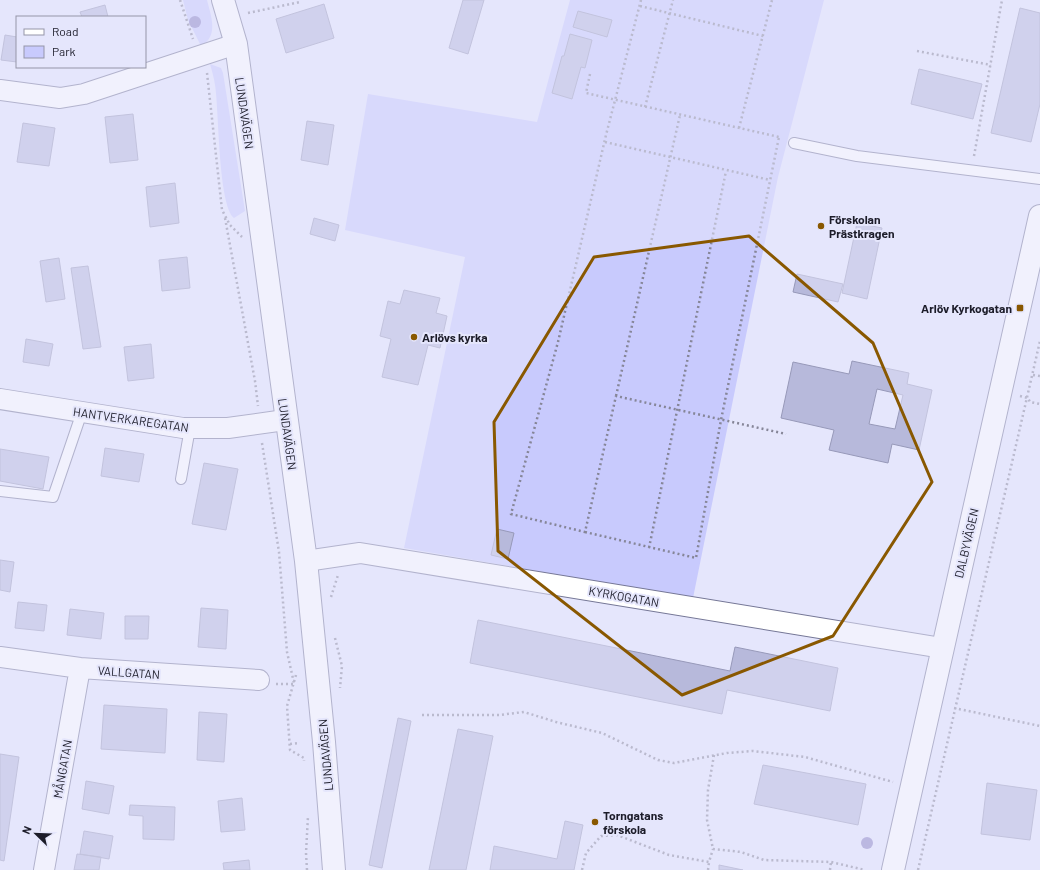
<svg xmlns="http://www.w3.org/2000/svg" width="1040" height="870" viewBox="0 0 1040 870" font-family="Barlow,sans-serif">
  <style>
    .green { fill: #c8cafd }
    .building { fill: #b7b9db; stroke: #9799b9; fill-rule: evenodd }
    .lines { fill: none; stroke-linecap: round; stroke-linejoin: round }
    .service-casing { stroke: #757796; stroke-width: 12 }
    .minor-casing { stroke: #757796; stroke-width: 22 }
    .tertiary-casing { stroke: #757796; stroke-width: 24 }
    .secondary-casing { stroke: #757796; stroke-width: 24 }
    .path { stroke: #868698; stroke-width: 2.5; stroke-dasharray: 2 3; stroke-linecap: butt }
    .service { stroke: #fff; stroke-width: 10 }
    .minor { stroke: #fff; stroke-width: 20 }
    .tertiary { stroke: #fff; stroke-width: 22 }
    .secondary { stroke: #fff; stroke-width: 22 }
    .tree { fill: #8880c2 }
    .marked { fill: none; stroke: #895800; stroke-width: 3; stroke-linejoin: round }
    .poi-dot { fill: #895800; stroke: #e5e6fc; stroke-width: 1.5 }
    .labels { text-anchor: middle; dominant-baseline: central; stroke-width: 4; stroke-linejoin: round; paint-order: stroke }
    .street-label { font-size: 12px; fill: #1c1c29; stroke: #e5e6fc }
    .poi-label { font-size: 12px; font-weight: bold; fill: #1c1c29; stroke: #e5e6fc; text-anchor: start }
  </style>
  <rect width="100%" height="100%" fill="#e5e6fc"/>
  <path class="green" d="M183 0H207C211 16 219 36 201 46L188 20Z
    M570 0H824L778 177 693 598 404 548 465 257 345 230 368 94 537 122Z
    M210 64 221 68 223 73 245 211 234 218C218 205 219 109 215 85 214 78 212 71 210 64Z"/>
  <path class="building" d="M463 0H484L468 54 449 48Z
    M324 4 334 38 286 53 276 19Z
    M105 5 108 17H82L80 12Z
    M1020 8 1040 13V104L1031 142 991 133Z
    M578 11 612 20 607 37 573 27Z
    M570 34 592 40 585 68 581 67 572 99 552 93 562 56H564Z
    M5 35 17 37V62L1 60Z
    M919 69 982 84 973 119 911 104Z
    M133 114 138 160 110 163 105 117Z
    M307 121 334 125 328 165 301 160Z
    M23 123 55 128 49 166 17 162Z
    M175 183 179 223 150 227 146 187Z
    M314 218 339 225 335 241 310 234Z
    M857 223 882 228 867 299 842 293Z
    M187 257 190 288 162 291 159 260Z
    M59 258 65 299 46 302 40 261Z
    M88 266 101 347 83 349 71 268Z
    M797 274 843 284 838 302 793 292Z
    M404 290 440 298 436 313 447 316 440 348 428 345 418 385 382 377 391 339 380 336 388 301 400 304Z
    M26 339 53 344 49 366 23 362Z
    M151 344 154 378 128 381 124 347Z
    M852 361 909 373 907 384 932 390 919 450 892 444 888 463 829 450 834 430 781 418 793 362 849 374ZM877 389 903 395 895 429 869 424Z
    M105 448 144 454 139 482 101 476Z
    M0 449 49 457 43 489 0 481Z
    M204 463 238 469 226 530 192 524Z
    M497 529 514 533 508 559 491 555Z
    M0 560 14 562 10 592 0 590Z
    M18 602 47 605 44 631 15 628Z
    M201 608 228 610 226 649 198 647Z
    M70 609 104 613 101 639 67 635Z
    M125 616H149L148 639H125Z
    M478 620 730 671 735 647 838 668 830 711 727 690 722 714 470 663Z
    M104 705 167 709 165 753 101 749Z
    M199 712 227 714 224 762 197 760Z
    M398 718 411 721 382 868 369 865Z
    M458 729 493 736 466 870H429Z
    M0 754 19 757 4 861 0 860Z
    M763 765 866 784 858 825 754 804Z
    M86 781 114 786 109 814 82 809Z
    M987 783 1037 790 1030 840 981 834Z
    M242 798 245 830 221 832 218 801Z
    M130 805 175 807 174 840 143 839V816L129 815Z
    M565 821 583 825 574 870H490L494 846 557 859Z
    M84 831 113 836 109 859 80 854Z
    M77 854 101 857 99 870H74Z
    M249 860 250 870H224L223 863Z
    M719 865 743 870H719Z"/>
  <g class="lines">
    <defs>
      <path id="service" d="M794 143 857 156 1040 179
        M181 479 190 428
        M0 491 53 497 82 412"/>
      <path id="minor" d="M0 90 60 98 84 94 236 44
        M0 399 183 428H228L285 420
        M306 561 360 553 942 648
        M0 657 80 668 259 680
        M44 870 80 668"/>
      <path id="tertiary" d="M893 870 1040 216"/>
      <path id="secondary" d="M223 0 236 44 306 561 324 742 334 870"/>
    </defs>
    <use href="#service" class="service-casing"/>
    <use href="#minor" class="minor-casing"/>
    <use href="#tertiary" class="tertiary-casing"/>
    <use href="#secondary" class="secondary-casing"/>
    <path class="path" d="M180 0 193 39
      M641 0 606 135 558 342 511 514 585 532 616 396 786 434
      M640 6 763 36
      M248 13 300 2
      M917 51 991 65
      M207 73 222 210 230 225 242 237
      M590 74 586 93 779 137
      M645 107 673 0
      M739 128 772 0
      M605 142 770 180
      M974 156 1002 0
      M225 218 255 381 258 406
      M1033 375 1040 376
      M616 396 680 115
      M1020 396 1028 398 1030 402 1040 404
      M262 443 279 552 287 652 294 683
      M585 532 696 558 721 420 779 137
      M649 548 726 171
      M331 597 338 575
      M335 638 342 666 340 688
      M296 675 287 706 290 750 304 758V761
      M276 684H294
      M954 708 1040 726
      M422 715H499L524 712 556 722 602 733 658 760 674 763 727 753 753 751 805 757 893 782
      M290 744 300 743
      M714 755 708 790 707 820 713 849 741 852 764 860 831 862 865 870
      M307 870 306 853 308 816
      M582 870 586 853 601 836 617 835 669 855 709 862 713 849
      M708 870 709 862
      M830 870 831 862
      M918 870 1040 341"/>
    <use href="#service" class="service"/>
    <use href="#minor" class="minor"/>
    <use href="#tertiary" class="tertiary"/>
    <use href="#secondary" class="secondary"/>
  </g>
  <g class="tree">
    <circle cx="195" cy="22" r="6"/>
    <circle cx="867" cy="843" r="6"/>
  </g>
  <path d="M0 0H1040V870H0ZM749 236 873 343 932 482 833 636 682 695 498 551 494 422 594 257Z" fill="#e5e6fc" fill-opacity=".55" fill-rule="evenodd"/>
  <path class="marked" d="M749 236 873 343 932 482 833 636 682 695 498 551 494 422 594 257Z"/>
  <g class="poi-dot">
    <circle cx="821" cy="226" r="4"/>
    <rect x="1016" y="304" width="8" height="8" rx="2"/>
    <circle cx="414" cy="337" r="4"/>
    <circle cx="595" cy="822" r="4"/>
  </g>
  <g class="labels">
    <g class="street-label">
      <text transform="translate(245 113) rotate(82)">LUNDAVÄGEN</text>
      <text transform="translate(131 419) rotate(8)">HANTVERKAREGATAN</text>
      <text transform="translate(288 434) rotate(82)">LUNDAVÄGEN</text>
      <text transform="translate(966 543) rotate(-77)">DALBYVÄGEN</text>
      <text transform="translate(624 596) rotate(10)">KYRKOGATAN</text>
      <text transform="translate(129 672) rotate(4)">VALLGATAN</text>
      <text transform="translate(325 755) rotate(-95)">LUNDAVÄGEN</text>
      <text transform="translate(62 769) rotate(-80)">MÅNGATAN</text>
    </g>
    <g class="poi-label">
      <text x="829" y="219">Förskolan<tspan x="829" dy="14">Prästkragen</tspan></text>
      <text x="1012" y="308" text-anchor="end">Arlöv Kyrkogatan</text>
      <text x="422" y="337">Arlövs kyrka</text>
      <text x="603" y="815">Torngatans<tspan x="603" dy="14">förskola</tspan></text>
    </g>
  </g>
  <rect x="16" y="16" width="130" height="52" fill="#e5e6fc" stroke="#9595a8"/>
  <rect x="24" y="29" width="20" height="6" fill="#ffffff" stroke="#9595a8"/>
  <text x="52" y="36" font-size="12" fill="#1c1c29">Road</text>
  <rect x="24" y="46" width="20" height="12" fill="#c8cafd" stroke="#9595a8"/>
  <text x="52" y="56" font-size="12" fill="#1c1c29">Park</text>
  <g transform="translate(36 834) rotate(293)" stroke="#e5e6fc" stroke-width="3" paint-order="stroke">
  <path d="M0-3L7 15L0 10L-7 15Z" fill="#1c1c29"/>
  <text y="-6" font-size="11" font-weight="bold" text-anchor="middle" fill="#1c1c29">N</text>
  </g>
</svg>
